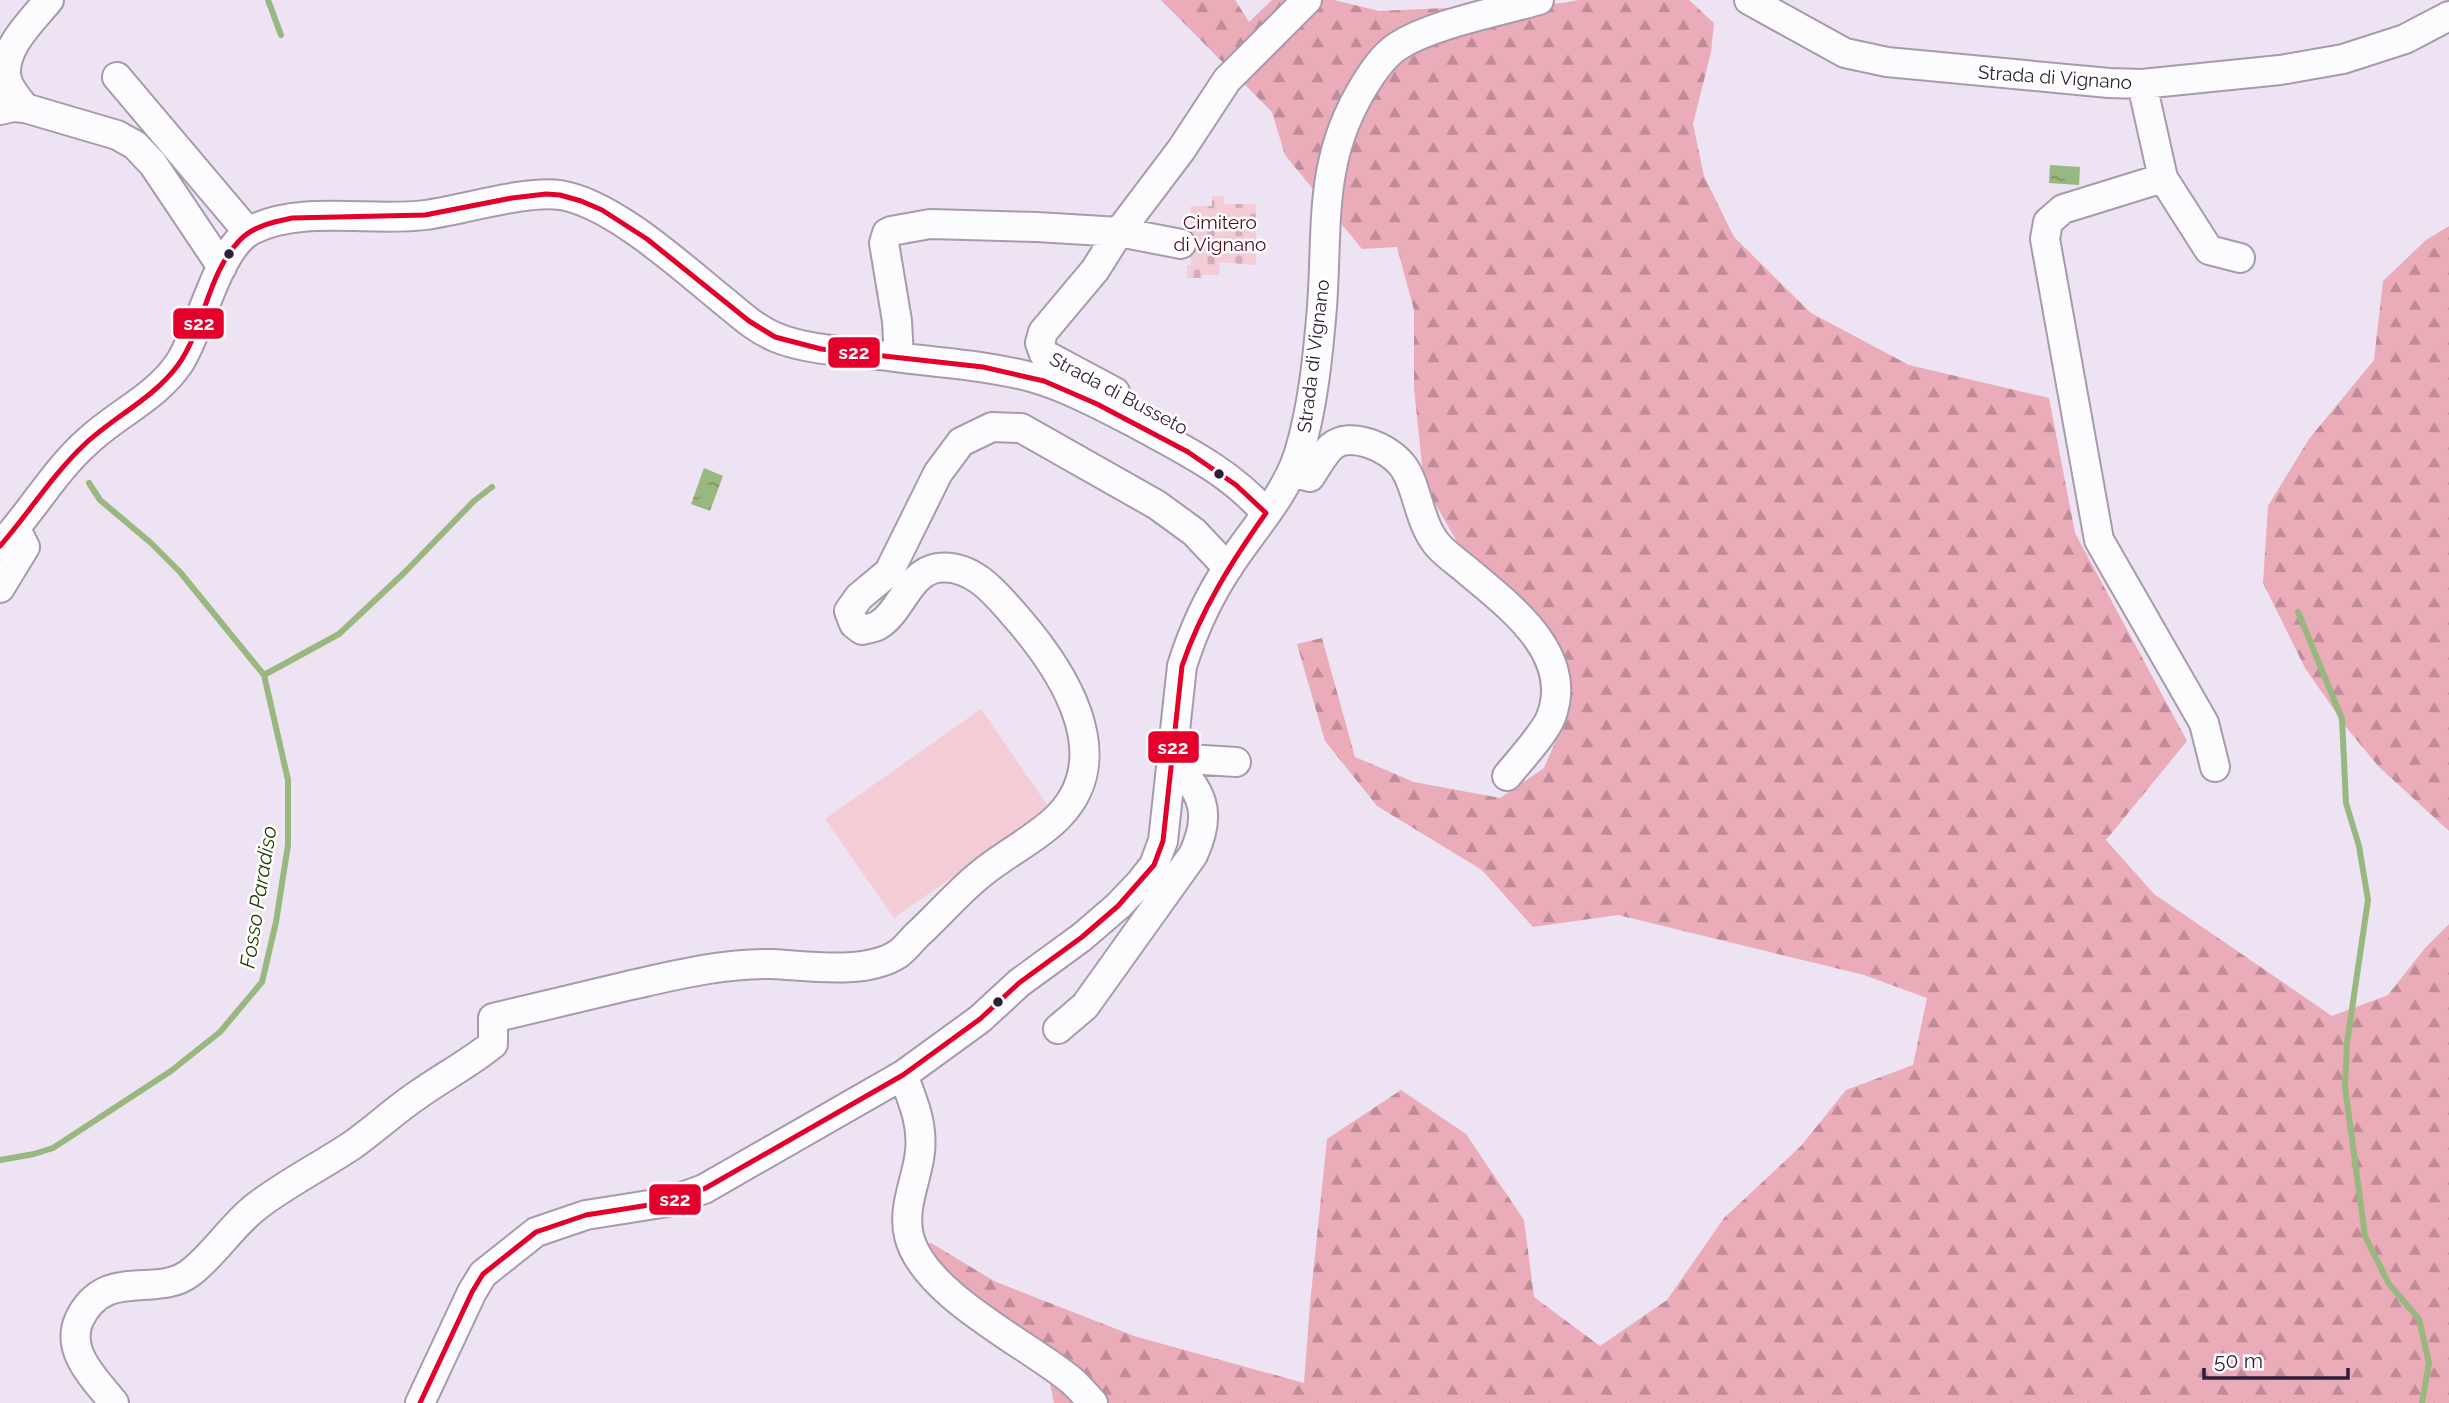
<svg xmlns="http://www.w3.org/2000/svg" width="2449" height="1403" viewBox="0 0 2449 1403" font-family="Raleway,sans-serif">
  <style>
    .grass { fill: #f4ccd5 }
    .forest { fill: url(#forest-firs) }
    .cemetery { fill: url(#cemetery-stones) }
    .water { fill: url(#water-ripples) }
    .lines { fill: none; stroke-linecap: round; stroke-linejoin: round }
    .stream { stroke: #98b87f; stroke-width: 6 }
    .minor-casing { stroke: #a79aad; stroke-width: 32 }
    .minor { stroke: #fcfbfd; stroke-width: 28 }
    .bus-1-casing { stroke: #fff; stroke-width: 10 }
    .bus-1 { stroke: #e4002b; stroke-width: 5 }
    .bus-dot { fill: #2f1e37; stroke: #fff; stroke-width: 2.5 }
    .labels { text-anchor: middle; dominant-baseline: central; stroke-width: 5; stroke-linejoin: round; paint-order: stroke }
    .street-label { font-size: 19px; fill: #2f1e37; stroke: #fff }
    .park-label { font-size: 19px; fill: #500d1c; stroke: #fff }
    .water-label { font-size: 21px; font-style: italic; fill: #1f3f00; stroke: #fff }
    .line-badge { stroke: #fff; stroke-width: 2.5 }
    .badge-label { font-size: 19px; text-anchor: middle; font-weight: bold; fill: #fff }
  </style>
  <defs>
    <pattern id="forest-firs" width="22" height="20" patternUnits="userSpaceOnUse" patternTransform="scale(1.75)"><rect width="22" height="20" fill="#ebacb9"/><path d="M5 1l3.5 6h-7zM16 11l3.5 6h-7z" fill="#bf8b97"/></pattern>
    <pattern id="cemetery-stones" width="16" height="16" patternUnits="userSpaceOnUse" patternTransform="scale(1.75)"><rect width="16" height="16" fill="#f4ccd5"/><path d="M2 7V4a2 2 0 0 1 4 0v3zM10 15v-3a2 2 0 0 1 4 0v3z" fill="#d2afb7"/></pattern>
    <pattern id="water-ripples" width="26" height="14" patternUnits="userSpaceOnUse" patternTransform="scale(1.75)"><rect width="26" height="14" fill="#98b87f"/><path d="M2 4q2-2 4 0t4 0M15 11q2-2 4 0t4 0" fill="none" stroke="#7c9569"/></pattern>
  </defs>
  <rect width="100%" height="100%" fill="#ede3f2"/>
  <path class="grass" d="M981 709 1050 809 894 918 825 819Z"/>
  <path class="forest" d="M1161 0H1235L1249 22 1272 0H1334L1379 11 1563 3 1579 0H1689L1714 23 1711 52 1693 124 1704 176 1734 237 1811 313 1909 365 2049 398 2075 533 2187 741 2106 840 2154 894 2332 1016 2388 995 2425 948 2449 924V1403H1054L1049 1379 918 1245 931 1243 994 1281 1134 1336 1304 1383 1310 1304 1327 1139 1401 1090 1466 1134 1524 1220 1534 1297 1600 1346 1667 1300 1724 1218 1801 1146 1846 1090 1913 1065 1927 998 1864 975 1618 915 1533 927 1482 870 1377 806 1325 741 1297 644 1322 638 1355 757 1414 782 1500 798 1544 768 1567 715 1565 657 1520 602 1464 554 1424 484 1414 388V310L1397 247 1362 249 1285 155 1272 112Z
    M2449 226V831L2379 767 2346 727 2305 668 2263 583 2268 506 2309 439 2374 360 2383 281 2426 240Z"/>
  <path class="cemetery" d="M1212 196H1224V204H1256V265L1220 262 1219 275H1202V278H1187V265H1191V206H1212Z"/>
  <path class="water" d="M2050 165 2080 167 2079 185 2049 183Z
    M704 468 723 476 710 511 691 504Z"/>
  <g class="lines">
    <path class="stream" d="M268 0 281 35
      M2298 612 2342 719 2346 803 2359 846 2368 900 2347 1043 2345 1087 2365 1236 2389 1284 2419 1319 2429 1363 2422 1403
      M264 675 339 634 404 573 474 501 492 487
      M0 1160 34 1154 53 1148 171 1071 220 1032 262 982 276 922 288 845V780L264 675 180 572 151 543 100 500 89 483"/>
    <defs>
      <path id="minor" d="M1749 0 1845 53 1887 62 2109 83 2142 84 2280 70 2343 59 2405 39 2449 16
        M117 77 248 232
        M2142 84 2163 178 2063 209 2048 222 2045 239 2099 540 2204 723 2215 767
        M25 108C19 100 10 90 7 80 0 50 31 22 49 0
        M0 110 13 107 25 108 117 135 135 145 153 164 222 267
        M2163 178 2209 250 2240 258
        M899 357 897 321 884 243 887 233 891 231 930 224 1037 227 1119 232 1181 244
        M1115 392 1044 354 1040 343 1043 332 1095 270 1119 232 1181 150 1227 80 1307 0
        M1292 472 1310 477C1316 468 1323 455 1331 447 1350 430 1389 448 1402 465 1417 483 1418 520 1436 543 1443 552 1454 560 1463 567 1505 603 1576 652 1551 717 1545 733 1519 761 1507 776
        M0 546C31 513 54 471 88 441 118 413 157 397 180 362 202 327 217 248 252 230 300 205 372 222 425 215 462 210 526 190 560 195 613 203 684 269 725 302 741 315 756 329 775 337 810 352 864 352 903 358 945 363 989 366 1031 377 1067 387 1102 406 1135 423 1184 450 1228 470 1266 513
        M0 588 25 547 16 529
        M1172 758 1236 762
        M1058 1029 1085 1006 1193 855C1214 810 1201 793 1172 758
        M903 1075C913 1101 923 1124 920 1152 917 1180 902 1207 909 1236 923 1294 1026 1343 1071 1380 1079 1387 1086 1395 1093 1403
        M114 1403C96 1380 65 1352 79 1320 105 1265 156 1299 190 1273 215 1254 232 1225 257 1206 287 1183 321 1166 351 1146 374 1130 395 1110 419 1094 443 1077 470 1063 493 1044V1018C538 1007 582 997 627 986 676 975 723 963 773 964 810 966 866 975 898 954 905 949 911 941 917 935 939 915 959 891 982 873 1005 854 1039 837 1059 816 1118 755 1062 670 1018 619 997 595 973 563 937 568 908 573 901 613 877 626 873 628 866 629 862 630L854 624 849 611 859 597 889 572 938 473 961 442 992 427 1021 428 1157 505 1194 532 1228 568
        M420 1403 472 1292 483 1274 536 1232 586 1215 668 1202 704 1189 903 1075 980 1019 1019 983 1082 937 1118 906 1140 883 1154 865 1163 841 1182 666C1193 631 1209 596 1229 566 1253 529 1286 495 1299 453 1313 407 1318 355 1322 307 1328 224 1318 161 1364 86 1373 71 1383 56 1398 46 1432 24 1498 12 1539 0"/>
    </defs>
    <use href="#minor" class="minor-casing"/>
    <use href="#minor" class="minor"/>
    <defs>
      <path id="bus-1" d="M0 546C29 513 53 474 85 444 115 416 154 398 178 365 205 327 207 275 239 241 253 226 273 222 292 218L425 215 512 198 546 194 560 195 581 201 602 210 647 239 749 321 775 337 821 349 983 367 1044 381 1097 404 1188 452 1236 485 1266 513C1232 561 1201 610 1182 666L1163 841 1154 865 1118 906 1082 937 1019 983 980 1019 903 1075 704 1189 668 1202 586 1215 536 1232 483 1274 472 1292 420 1403"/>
    </defs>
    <use href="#bus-1" class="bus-1-casing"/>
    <use href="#bus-1" class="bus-1"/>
  </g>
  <g class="bus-dot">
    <circle cx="229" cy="254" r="6"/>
    <circle cx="1219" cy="474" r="6"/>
    <circle cx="998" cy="1002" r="6"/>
  </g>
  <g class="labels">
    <g class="street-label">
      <text transform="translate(2055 77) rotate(4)">Strada di Vignano</text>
      <text transform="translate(1313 356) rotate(-83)">Strada di Vignano</text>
      <text transform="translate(1119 393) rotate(28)">Strada di Busseto</text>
    </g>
    <g class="park-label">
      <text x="1220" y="222">Cimitero<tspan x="1220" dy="22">di Vignano</tspan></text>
    </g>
    <g class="water-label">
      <text transform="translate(258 897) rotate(-81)">Fosso Paradiso</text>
    </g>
  </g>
  <g class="line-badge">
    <rect x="172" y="307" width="53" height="33" rx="7" fill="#e4002b"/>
    <rect x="827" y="336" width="54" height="33" rx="7" fill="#e4002b"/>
    <rect x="1147" y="730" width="53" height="34" rx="7" fill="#e4002b"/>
    <rect x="648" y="1183" width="54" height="33" rx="7" fill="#e4002b"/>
  </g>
  <g class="badge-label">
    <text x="199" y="330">s22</text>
    <text x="854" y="359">s22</text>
    <text x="1173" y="754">s22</text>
    <text x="675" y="1206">s22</text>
  </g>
  <path d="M2204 1368v10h144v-10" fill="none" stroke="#2f1e37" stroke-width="3.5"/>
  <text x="2214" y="1368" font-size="21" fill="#2f1e37" stroke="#ffffff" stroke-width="5" paint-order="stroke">50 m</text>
</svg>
